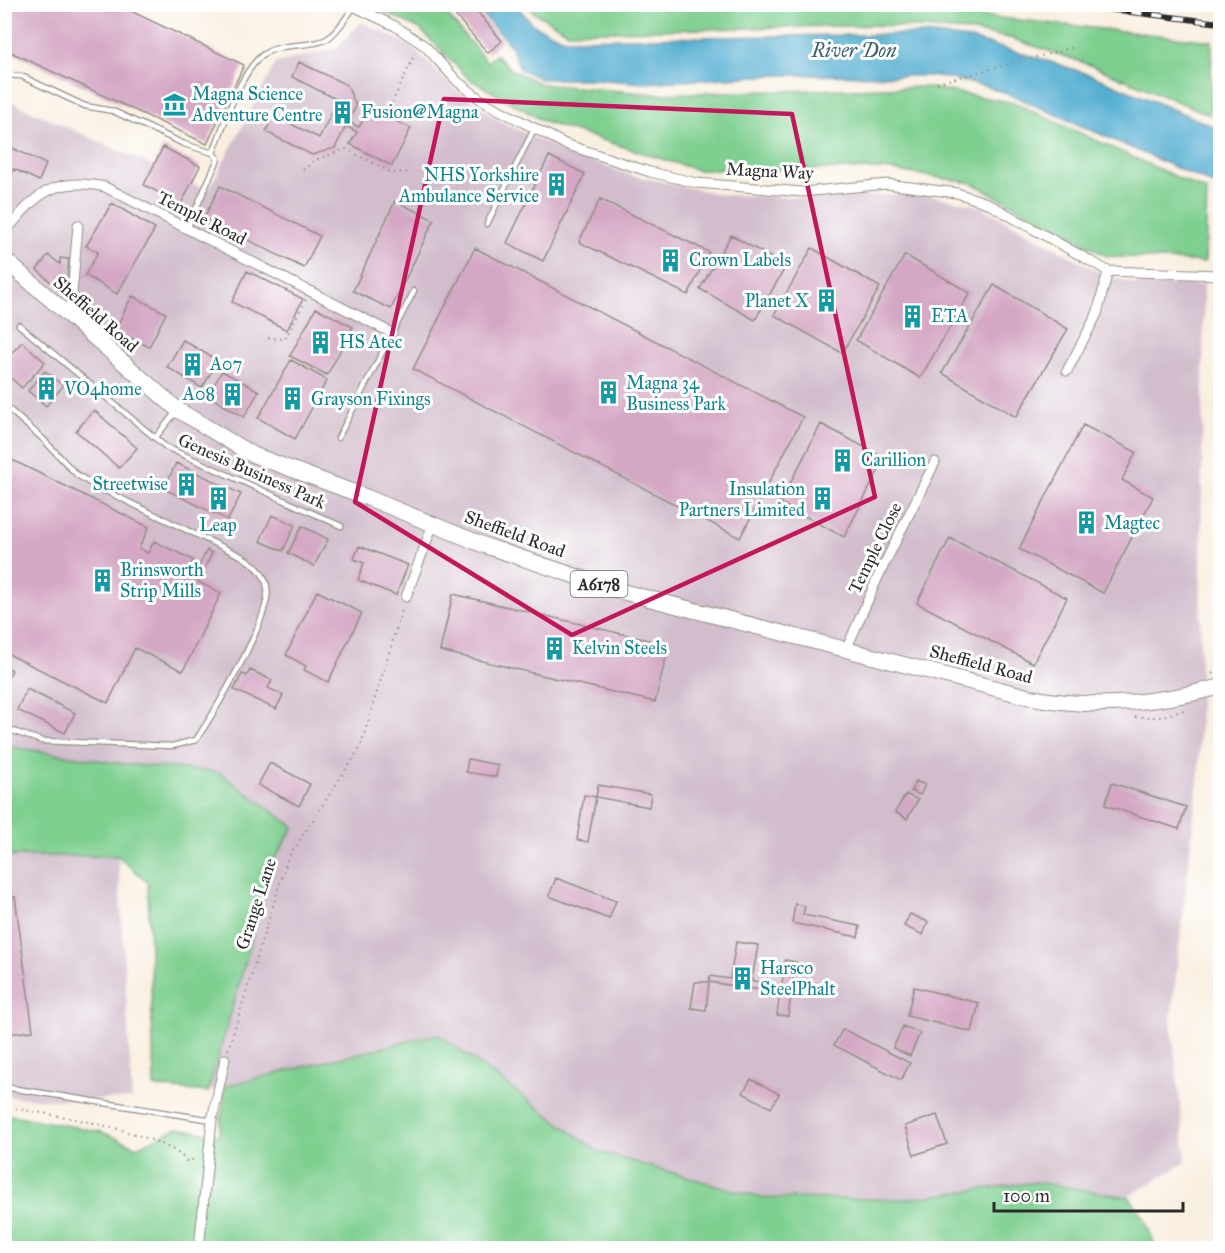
<svg xmlns="http://www.w3.org/2000/svg" width="1225" height="1253" viewBox="0 0 1225 1253" font-family="'IM FELL Great Primer',serif">
  <style>
    .industrial { fill: #d1bdcc }
    .green { fill: #7ecf90; stroke: #547d5e; stroke-width: 1.5 }
    .water { fill: #54afd2; stroke: #406d7e; stroke-width: 1.5 }
    .building { fill: #d4a7c4 }
    .lines { fill: none; stroke-linecap: round; stroke-linejoin: round }
    .lane-casing { stroke: #928d86; stroke-width: 7 }
    .street-casing { stroke: #928d86; stroke-width: 11 }
    .primary-casing { stroke: #928d86; stroke-width: 17 }
    .path { stroke: #928d86; stroke-width: 2; stroke-dasharray: 1.5 4.5; stroke-linecap: butt }
    .lane { stroke: #fff; stroke-width: 4.5 }
    .street { stroke: #fff; stroke-width: 9 }
    .primary { stroke: #fff; stroke-width: 15 }
    .rail-casing { stroke: #2b2b2b; stroke-width: 6 }
    .rail { stroke: #fff; stroke-width: 4; stroke-dasharray: 11; stroke-linecap: butt }
    .marked { fill: none; stroke: #c2185b; stroke-width: 4.5; stroke-linejoin: round }
    .labels { text-anchor: middle; dominant-baseline: central; stroke-width: 6; stroke-linejoin: round; paint-order: stroke }
    .shield { fill: #fff; stroke: #6b6b6b; stroke-width: 1.5 }
    .shield-label { font-size: 16px; font-weight: bold; fill: #2b2b2b }
    .culture-label { font-size: 18px; fill: #0d838f; stroke: #fff; text-anchor: start }
    .street-label { font-size: 18px; fill: #2b2b2b; stroke: #fff }
    .water-label { font-size: 20px; font-style: italic; fill: #3b606e; stroke: #fff }
  </style>
  <rect width="100%" height="100%" fill="#fff"/>
  <filter id="ink" filterUnits="userSpaceOnUse"><feTurbulence type="fractalNoise" baseFrequency=".0167" numOctaves="2"/><feDisplacementMap in="SourceGraphic" scale="12" xChannelSelector="R" yChannelSelector="G"/><feConvolveMatrix kernelMatrix="1 2 1 2 8 2 1 2 1" color-interpolation-filters="sRGB"/></filter>
  <filter id="wash" filterUnits="userSpaceOnUse"><feTurbulence type="fractalNoise" baseFrequency=".008" numOctaves="4" result="noise"/><feDisplacementMap in="SourceGraphic" scale="24" xChannelSelector="R" yChannelSelector="G"/><feGaussianBlur stdDeviation="1.35" result="paint"/><feColorMatrix in="noise" values="0 0 0 0 0 0 0 0 0 0 0 0 0 0 0 0 0 1.4 0 .05"/><feComposite in="paint" operator="in"/></filter>
  <g filter="url(#wash)">
    <rect width="100%" height="100%" fill="#f9efe0"/>
    <path class="industrial" d="M362 22 411 46 453 87 501 122 563 151 630 175 724 195 820 198 919 193 979 206 1101 273 1134 284H1204L1199 771 1171 1019 1186 1162 1129 1196 1037 1181 907 1198 762 1197 599 1152 438 1034 225 1085 208 1092 275 858 294 827 218 772 123 764 5 746V99L208 191 276 63 335 49Z
      M4 856H118L132 1099 47 1100 5 1096Z"/>
    <path class="green" d="M872 4 1212 41 1210 115 1090 65 1010 38 968 31 880 25 568 32 533 12 527 5Z
      M370 5H439L487 62 496 55 512 70 541 84 654 94 926 87 1014 103 1207 191 1205 262 1107 256 972 183 884 169 697 170 545 122 469 79 420 29Z
      M5 746 123 764 218 772 294 827 275 858 208 1092 154 1087 148 883 118 856H5Z
      M438 1034 599 1152 762 1198 906 1199 1036 1182 1129 1197 1144 1217 1156 1248H5V1114L102 1132 137 1147 177 1128 219 1135 225 1086Z"/>
    <path class="water" d="M474 5H516L533 25 564 39 924 34 971 39 1041 59 1091 75 1220 129V187L1016 97 985 86 937 76 775 75 644 83 593 79H540L520 69 511 46Z"/>
    <g id="blocks">
      <path class="building" d="M4 4H116L244 65 207 144 4 49Z
        M451 4H471L502 41 488 53 448 7Z
        M299 62 347 85 356 106 348 122 359 127 370 108 411 128 392 166 350 144 357 132 346 126 335 148 312 155 266 132 273 115 319 138 338 100 292 77Z
        M4 113 14 117 7 134 4 133Z
        M4 144 46 164 39 181 14 169 4 188Z
        M163 147 200 166 181 204 144 185Z
        M549 156 585 174 543 261 507 243Z
        M220 186 320 236 304 268 204 218Z
        M600 199 709 252 688 295 579 242Z
        M395 201 434 220 391 309 353 291Z
        M112 203 155 229 117 294 85 275 98 252 86 246Z
        M731 235 786 266 755 320 700 289Z
        M475 248 803 417 740 538 413 369Z
        M812 248 880 287 842 353 774 315Z
        M48 255 60 264V258L69 259 67 285 61 291 37 270Z
        M905 255 970 293 920 378 856 340Z
        M247 271 303 299 287 330 232 302Z
        M994 285 1068 329 1016 417 942 373Z
        M132 296 166 313 149 347 115 330Z
        M316 308 353 327 327 375 290 356Z
        M183 340 218 361 202 388 167 367Z
        M22 342 45 362 22 388 4 372V361Z
        M291 360 327 380 295 439 258 418Z
        M45 371 63 386 46 406 28 391Z
        M222 371 259 391 244 417 208 396Z
        M94 410 137 448 119 468 76 431Z
        M821 424 885 458 844 537 780 503Z
        M1083 425 1136 452 1122 480 1153 497 1103 593 1019 549Z
        M4 456 149 527 139 548 148 553 154 541 193 560 186 575 193 578 207 550 212 553 198 582 221 593 183 671 135 648 108 703 4 652Z
        M176 463 241 494 228 520 164 489Z
        M272 515 295 525 283 551 260 541Z
        M302 526 328 539 314 566 288 553Z
        M950 538 1067 598 1033 663 917 603Z
        M359 546 408 565 396 595 358 580 364 563 354 559Z
        M317 591 362 613 328 682 304 670 306 666 286 655Z
        M453 594 669 645 655 702 440 651Z
        M4 666 12 670 4 685Z
        M250 670 272 680 268 688 283 695 276 709 234 690 242 674 247 676Z
        M27 689 75 713 65 733 17 710Z
        M468 759 498 765 496 777 466 772Z
        M270 763 310 784 299 806 258 785Z
        M916 781 925 785 920 795 911 791Z
        M1112 783 1186 807 1179 829 1105 805Z
        M598 785 651 794 649 807 596 797Z
        M906 794 918 800 907 819 895 812Z
        M584 795 596 797 588 842 577 840Z
        M556 878 616 901 609 919 549 896Z
        M15 897 33 1031 4 1034V898Z
        M795 904 805 906 803 915 860 926 858 937 792 923Z
        M910 914 928 922 923 935 904 926Z
        M736 942 758 945 752 981 782 985 785 960 796 962 788 1016 777 1015 780 993 709 982 710 976 730 979Z
        M695 982H709L706 1010 691 1008Z
        M914 987 979 1003 972 1032 907 1016Z
        M903 1026 920 1033 910 1056 893 1048Z
        M843 1029 910 1063 901 1080 834 1045Z
        M751 1079 779 1094 771 1108 743 1093Z
        M937 1115 947 1144 914 1155 905 1126Z"/>
    </g>
  </g>
  <g filter="url(#ink)">
    <use href="#blocks" fill-opacity="0" stroke="#928d86" stroke-width="1.5"/>
    <g class="lines">
      <defs>
        <path id="lane" d="M4 75 21 76 85 106 113 111 184 144 213 153 218 159 187 229
          M213 153C224 126 240 70 264 54 281 42 311 48 327 39 338 32 346 17 354 7
          M487 224 534 129
          M19 325 166 447 341 526
          M4 405 43 439 76 474 93 485 241 556C254 564 264 571 267 587 273 615 214 713 196 740L172 746 42 741 4 728
          M155 438 176 412
          M338 438 414 291
          M4 1087 212 1120"/>
        <path id="street" d="M349 4 395 26 425 46 457 81 484 102 565 144 650 172 697 183 802 192 887 184 957 193 987 203 1108 271 1219 275
          M4 234C35 195 52 176 105 187L392 333
          M1220 247V291
          M65 312 71 305 78 225
          M1067 371 1097 314 1108 271
          M406 597 433 524
          M846 650 877 579 935 462
          M199 1248 212 1120 225 1059"/>
        <path id="primary" d="M4 259 178 410 251 454 366 497 486 546 620 591 1029 697C1095 710 1156 703 1220 687"/>
      </defs>
      <use href="#lane" class="lane-casing"/>
      <use href="#street" class="street-casing"/>
      <use href="#primary" class="primary-casing"/>
      <path class="path" d="M937 83 1075 47
        M392 103 415 54
        M303 170 315 160 346 149 392 173 410 172
        M268 338 285 339 306 299
        M1212 674 1220 669
        M1135 717H1159L1188 709
        M228 1050 288 858 360 748 403 607
        M4 1107C42 1112 166 1132 186 1161L197 1159"/>
      <use href="#lane" class="lane"/>
      <use href="#street" class="street"/>
      <use href="#primary" class="primary"/>
      <defs>
        <path id="rail" d="M1066 4 1220 23"/>
      </defs>
      <use href="#rail" class="rail-casing"/>
      <use href="#rail" class="rail"/>
    </g>
  </g>
  <path class="marked" d="M444 99 792 114 875 497 572 635 355 502Z"/>
  <defs>
    <symbol id="museum-bare" viewBox="-9 -9 18 18"><path d="M0-6L6-3V-2H-6V-3ZM-5-1h2V3h-2ZM-1-1h2V3h-2ZM3-1h2V3H3ZM-6 4H6V6H-6Z" fill="#0f9aa8" stroke="#fff" stroke-width="2.5" paint-order="stroke"/></symbol>
    <symbol id="building-bare" viewBox="-9 -9 18 18"><path d="M-4-6H4V6H1V3H-1V6H-4ZM-2.5-4.3h1.7v1.8h-1.7ZM.8-4.3h1.7v1.8H.8ZM-2.5-1h1.7V.8h-1.7ZM.8-1h1.7V.8H.8Z" fill="#0f9aa8" stroke="#fff" stroke-width="2.5" paint-order="stroke"/></symbol>
  </defs>
  <g fill-rule="evenodd">
    <use href="#museum-bare" x="158" y="88" width="33" height="33"/>
    <use href="#building-bare" x="326" y="96" width="33" height="33"/>
    <use href="#building-bare" x="540" y="168" width="33" height="33"/>
    <use href="#building-bare" x="654" y="244" width="33" height="33"/>
    <use href="#building-bare" x="810" y="284" width="33" height="33"/>
    <use href="#building-bare" x="896" y="300" width="33" height="33"/>
    <use href="#building-bare" x="304" y="326" width="33" height="33"/>
    <use href="#building-bare" x="176" y="348" width="33" height="33"/>
    <use href="#building-bare" x="30" y="372" width="33" height="33"/>
    <use href="#building-bare" x="592" y="376" width="33" height="33"/>
    <use href="#building-bare" x="216" y="378" width="33" height="33"/>
    <use href="#building-bare" x="276" y="382" width="33" height="33"/>
    <use href="#building-bare" x="826" y="444" width="33" height="33"/>
    <use href="#building-bare" x="170" y="468" width="33" height="33"/>
    <use href="#building-bare" x="202" y="482" width="33" height="33"/>
    <use href="#building-bare" x="806" y="482" width="33" height="33"/>
    <use href="#building-bare" x="1070" y="506" width="33" height="33"/>
    <use href="#building-bare" x="86" y="564" width="33" height="33"/>
    <use href="#building-bare" x="538" y="632" width="33" height="33"/>
    <use href="#building-bare" x="726" y="962" width="33" height="33"/>
  </g>
  <g class="labels">
    <rect class="shield" x="570.5" y="571" width="57" height="26" rx="4.5"/>
    <g class="shield-label">
      <text x="599" y="584">A6178</text>
    </g>
    <g class="culture-label">
      <text x="192" y="94">Magna Science<tspan x="192" dy="21">Adventure Centre</tspan></text>
      <text x="361" y="112">Fusion@Magna</text>
      <text x="539" y="175" text-anchor="end">NHS Yorkshire<tspan x="539" dy="21">Ambulance Service</tspan></text>
      <text x="689" y="260">Crown Labels</text>
      <text x="809" y="301" text-anchor="end">Planet X</text>
      <text x="931" y="316">ETA</text>
      <text x="339" y="342">HS Atec</text>
      <text x="210" y="364">A07</text>
      <text x="626" y="383">Magna 34<tspan x="626" dy="21">Business Park</tspan></text>
      <text x="64" y="389">VO4home</text>
      <text x="215" y="394" text-anchor="end">A08</text>
      <text x="311" y="399">Grayson Fixings</text>
      <text x="861" y="460">Carillion</text>
      <text x="168" y="484" text-anchor="end">Streetwise</text>
      <text x="805" y="489" text-anchor="end">Insulation<tspan x="805" dy="21">Partners Limited</tspan></text>
      <text x="1104" y="523">Magtec</text>
      <text x="218" y="525" text-anchor="middle">Leap</text>
      <text x="120" y="570">Brinsworth<tspan x="120" dy="21">Strip Mills</tspan></text>
      <text x="572" y="648">Kelvin Steels</text>
      <text x="760" y="968">Harsco<tspan x="760" dy="21">SteelPhalt</tspan></text>
    </g>
    <g class="street-label">
      <text transform="translate(770 171) rotate(3)">Magna Way</text>
      <text transform="translate(202 218) rotate(27)">Temple Road</text>
      <text transform="translate(96 314) rotate(41)">Sheffield Road</text>
      <text transform="translate(252 471) rotate(24)">Genesis Business Park</text>
      <text transform="translate(515 534) rotate(20)">Sheffield Road</text>
      <text transform="translate(875 548) rotate(-64)">Temple Close</text>
      <text transform="translate(981 664) rotate(15)">Sheffield Road</text>
      <text transform="translate(256 904) rotate(-72)">Grange Lane</text>
    </g>
    <g class="water-label">
      <text x="854" y="50">River Don</text>
    </g>
  </g>
  <rect width="1225" height="1253" fill="none" stroke="#fff" stroke-width="24"/>
  <path d="M994 1202v9h189v-9" fill="none" stroke="#2b2b2b" stroke-width="3"/>
  <text x="1003" y="1202" font-size="18" fill="#2b2b2b" stroke="#ffffff" stroke-width="4.5" paint-order="stroke">100 m</text>
</svg>
